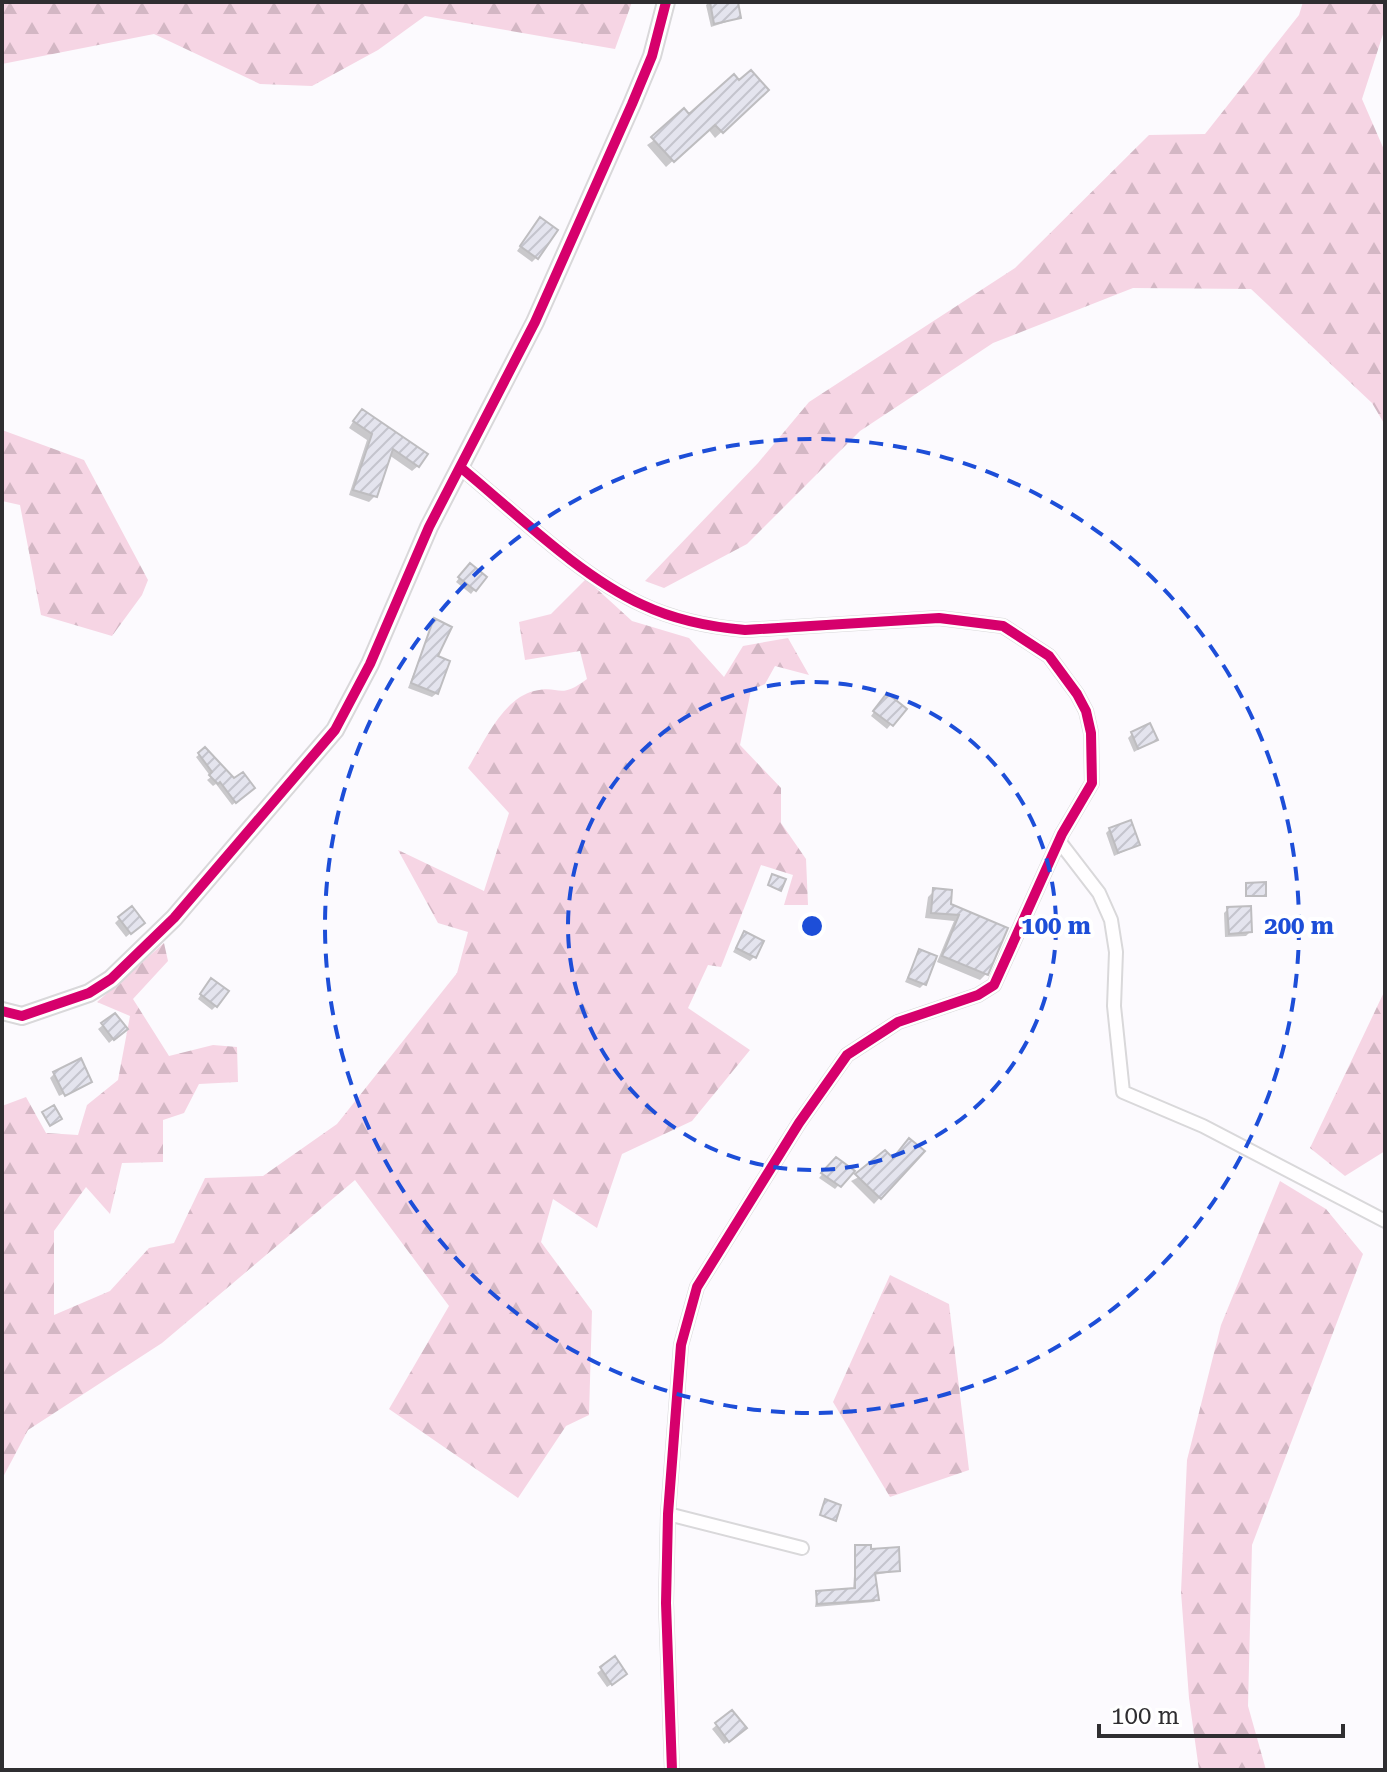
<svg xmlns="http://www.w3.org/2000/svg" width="1387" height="1772" viewBox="0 0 1387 1772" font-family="'Roboto Serif',serif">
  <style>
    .forest { fill: url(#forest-firs) }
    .shadow { fill: #0003 }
    .building { fill: url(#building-hatch); stroke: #bebdc0; stroke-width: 2 }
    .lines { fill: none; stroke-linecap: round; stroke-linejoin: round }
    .minor-casing { stroke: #d9d8da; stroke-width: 16 }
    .tertiary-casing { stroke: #d9d8da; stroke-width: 20 }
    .minor { stroke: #fffeff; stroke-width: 12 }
    .tertiary { stroke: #fffeff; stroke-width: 16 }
    .cycleway-casing { stroke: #fff; stroke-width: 15 }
    .cycleway { stroke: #d6006c; stroke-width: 10 }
    .ring { fill: none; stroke: #1d4ed8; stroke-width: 4; stroke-dasharray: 14 10 }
    .centre { fill: #1d4ed8; stroke: #fff; stroke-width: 4 }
    .ring-label { font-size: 24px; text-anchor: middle; font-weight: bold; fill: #1d4ed8; stroke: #fff; stroke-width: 8; stroke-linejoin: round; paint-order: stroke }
  </style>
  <defs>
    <pattern id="forest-firs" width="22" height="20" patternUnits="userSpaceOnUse" patternTransform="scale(2)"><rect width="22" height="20" fill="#f6d5e4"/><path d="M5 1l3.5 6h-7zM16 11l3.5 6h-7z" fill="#d3b7c4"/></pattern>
    <pattern id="building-hatch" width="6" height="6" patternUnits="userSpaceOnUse" patternTransform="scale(2)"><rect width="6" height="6" fill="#e4e4ee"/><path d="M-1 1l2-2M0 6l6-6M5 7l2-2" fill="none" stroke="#c4c4cd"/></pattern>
  </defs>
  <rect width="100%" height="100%" fill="#fcfafe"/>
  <path class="forest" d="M2 2H632L615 49 425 16 378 50 312 86 260 84 154 34 2 64Z
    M1303 2H1385V28L1362 99 1385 152V425L1372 403 1251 289 1133 288 993 343 860 431 747 544 664 588 645 581 758 463 809 402 1015 268 1149 135 1205 134 1299 15Z
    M2 430 84 460 148 580 142 595 112 636 41 615 20 505 2 501Z
    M586 579 632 621 689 638 724 677 743 646 788 638 809 675 775 666 765 684 751 690 740 745 781 788V823L806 859 808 905H784L793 875 761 865 721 967 708 965 688 1008 750 1050 692 1121 622 1154 597 1228 553 1199 541 1242 592 1311 589 1415 566 1426 518 1498 389 1409 449 1306 355 1180 162 1343 28 1430 2 1479V1106L26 1097 46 1133 78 1135 87 1105 118 1080 130 1016 97 1002 164 943 168 961 133 999 169 1056 213 1045 237 1047 238 1082 199 1084 184 1113 163 1120V1162L122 1163 110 1214 86 1187 54 1231V1315L110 1291 149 1248 174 1243 205 1178 263 1176 337 1124 457 973 468 932 438 923 398 850 484 891 509 813 468 768C484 743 502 699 534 691 560 684 558 701 587 679L580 651 525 660 519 622 551 614Z
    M1385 990V1151L1345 1176 1310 1148Z
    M1280 1181 1326 1209 1363 1254 1252 1545 1248 1706 1266 1770H1199L1189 1698 1181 1592 1187 1460 1221 1325Z
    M890 1275 949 1304 969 1470 890 1497 833 1402Z"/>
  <path class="shadow" d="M709 2H736L739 18 711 27 706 5Z
    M739 83 767 90 715 138 708 129 666 167 647 145Z
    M536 224V258L532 262 517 251Z
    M356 417 418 466 412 471 389 455 375 496 369 502 349 495 367 440 349 428Z
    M466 569 485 577 471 594 456 582Z
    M434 621 437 693 432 697 408 688Z
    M883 700 904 709 887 729 871 716Z
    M1132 734 1155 740 1134 752 1128 738Z
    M205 750 234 781 250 791 232 805 216 784 213 786 207 780 211 777 196 757Z
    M1110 829 1138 845 1114 856 1106 833Z
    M934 891 949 905 1005 929 986 974 980 980 937 962 954 921 925 918 928 897Z
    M1228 909 1250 932 1246 936 1225 937 1224 913Z
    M119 919 138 927 126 937 115 923Z
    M744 933 754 957 750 961 733 952Z
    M920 951 924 984 920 988 905 982Z
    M207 985 216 1006 212 1010 198 999Z
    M114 1016 121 1033 109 1043 98 1029Z
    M54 1074 88 1082 59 1096 50 1078Z
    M922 1151 874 1204 851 1181 892 1160Z
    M836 1159 852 1171 835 1189 819 1178Z
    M856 1547 869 1551 898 1571 874 1575 877 1599 874 1602 815 1607 817 1593 853 1590Z
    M615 1659 621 1678 607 1687 597 1673Z
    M732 1712 740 1732 724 1744 712 1729Z"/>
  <path class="building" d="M710 2H738L741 18 714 24Z
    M751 70 769 90 723 133 715 125 674 162 651 137 684 108 689 114 734 74 739 80Z
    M540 217 558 230 538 259 520 246Z
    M362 409 428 454 419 467 393 449 377 497 353 490 372 434 353 421Z
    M470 563 487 577 476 591 458 577Z
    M434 618 452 627 438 656 450 661 438 694 411 683Z
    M887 693 907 709 893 726 873 711Z
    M1150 723 1158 740 1138 749 1131 732Z
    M205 747 234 778 243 772 255 788 236 803 220 782 218 784 209 775 212 772 198 753Z
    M1131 820 1140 845 1118 853 1109 828Z
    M772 874 786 879 781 891 768 885Z
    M1266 882V896H1246V883Z
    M933 888 952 890 951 904 1008 928 988 975 942 956 959 915 931 913Z
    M132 906 145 923 131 934 118 917Z
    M1251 906 1252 932 1229 934 1227 907Z
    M744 931 764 941 756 958 736 948Z
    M919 949 937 956 926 985 908 978Z
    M211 978 229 991 217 1007 200 994Z
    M115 1013 128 1029 114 1040 101 1023Z
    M81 1058 92 1082 65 1096 53 1072Z
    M54 1105 62 1119 50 1126 42 1112Z
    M909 1138 925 1151 881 1199 855 1174 885 1150 893 1158Z
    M836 1157 855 1171 841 1187 821 1173Z
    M825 1499 841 1505 836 1521 820 1515Z
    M855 1545H871V1549L899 1547 900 1571 875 1573 879 1600 817 1604 816 1591 855 1588Z
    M615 1656 627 1674 612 1685 600 1667Z
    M732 1710 747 1728 729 1742 715 1723Z"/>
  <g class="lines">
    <defs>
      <path id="minor" d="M460 467C515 512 579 576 643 605 675 620 711 627 745 630L939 618 1003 626 1049 656 1077 694 1086 711 1091 733 1092 783 1062 834 994 985 978 995 898 1022 847 1055 799 1123 697 1287 681 1345 668 1514 666 1603 672 1770
        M1059 841 1099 893 1111 920 1116 952 1114 1006 1123 1092 1203 1126 1385 1221
        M668 1514 802 1548"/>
      <path id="tertiary" d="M2 1011 22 1016 89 993 111 979 174 918 335 730 370 664 429 527 535 322 632 104 652 56 666 2"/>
    </defs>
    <use href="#minor" class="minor-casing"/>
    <use href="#tertiary" class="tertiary-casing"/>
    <use href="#minor" class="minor"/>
    <use href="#tertiary" class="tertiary"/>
    <defs>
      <path id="cycleway" d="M460 467C515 512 579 576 643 605 675 620 711 627 745 630L939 618 1003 626 1049 656 1077 694 1086 711 1091 733 1092 783 1062 834 994 985 978 995 898 1022 847 1055 799 1123 697 1287 681 1345 668 1514 666 1603 672 1770
        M2 1011 22 1016 89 993 111 979 174 918 335 730 370 664 429 527 535 322 632 104 652 56 666 2"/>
    </defs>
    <use href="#cycleway" class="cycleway-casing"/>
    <use href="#cycleway" class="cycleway"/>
  </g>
  <g class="ring">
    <circle cx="812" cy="926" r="244"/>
    <circle cx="812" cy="926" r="487"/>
  </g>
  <circle cx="812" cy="926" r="12" class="centre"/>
  <g class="ring-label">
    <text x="1056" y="934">100 m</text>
    <text x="1299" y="934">200 m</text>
  </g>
  <rect width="1387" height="1772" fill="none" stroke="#2f2e31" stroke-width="8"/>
  <path d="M1099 1724v12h244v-12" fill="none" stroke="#2f2e31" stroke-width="4"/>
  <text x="1111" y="1724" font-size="24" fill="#2f2e31" stroke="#ffffff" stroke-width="6" paint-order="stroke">100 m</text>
</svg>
